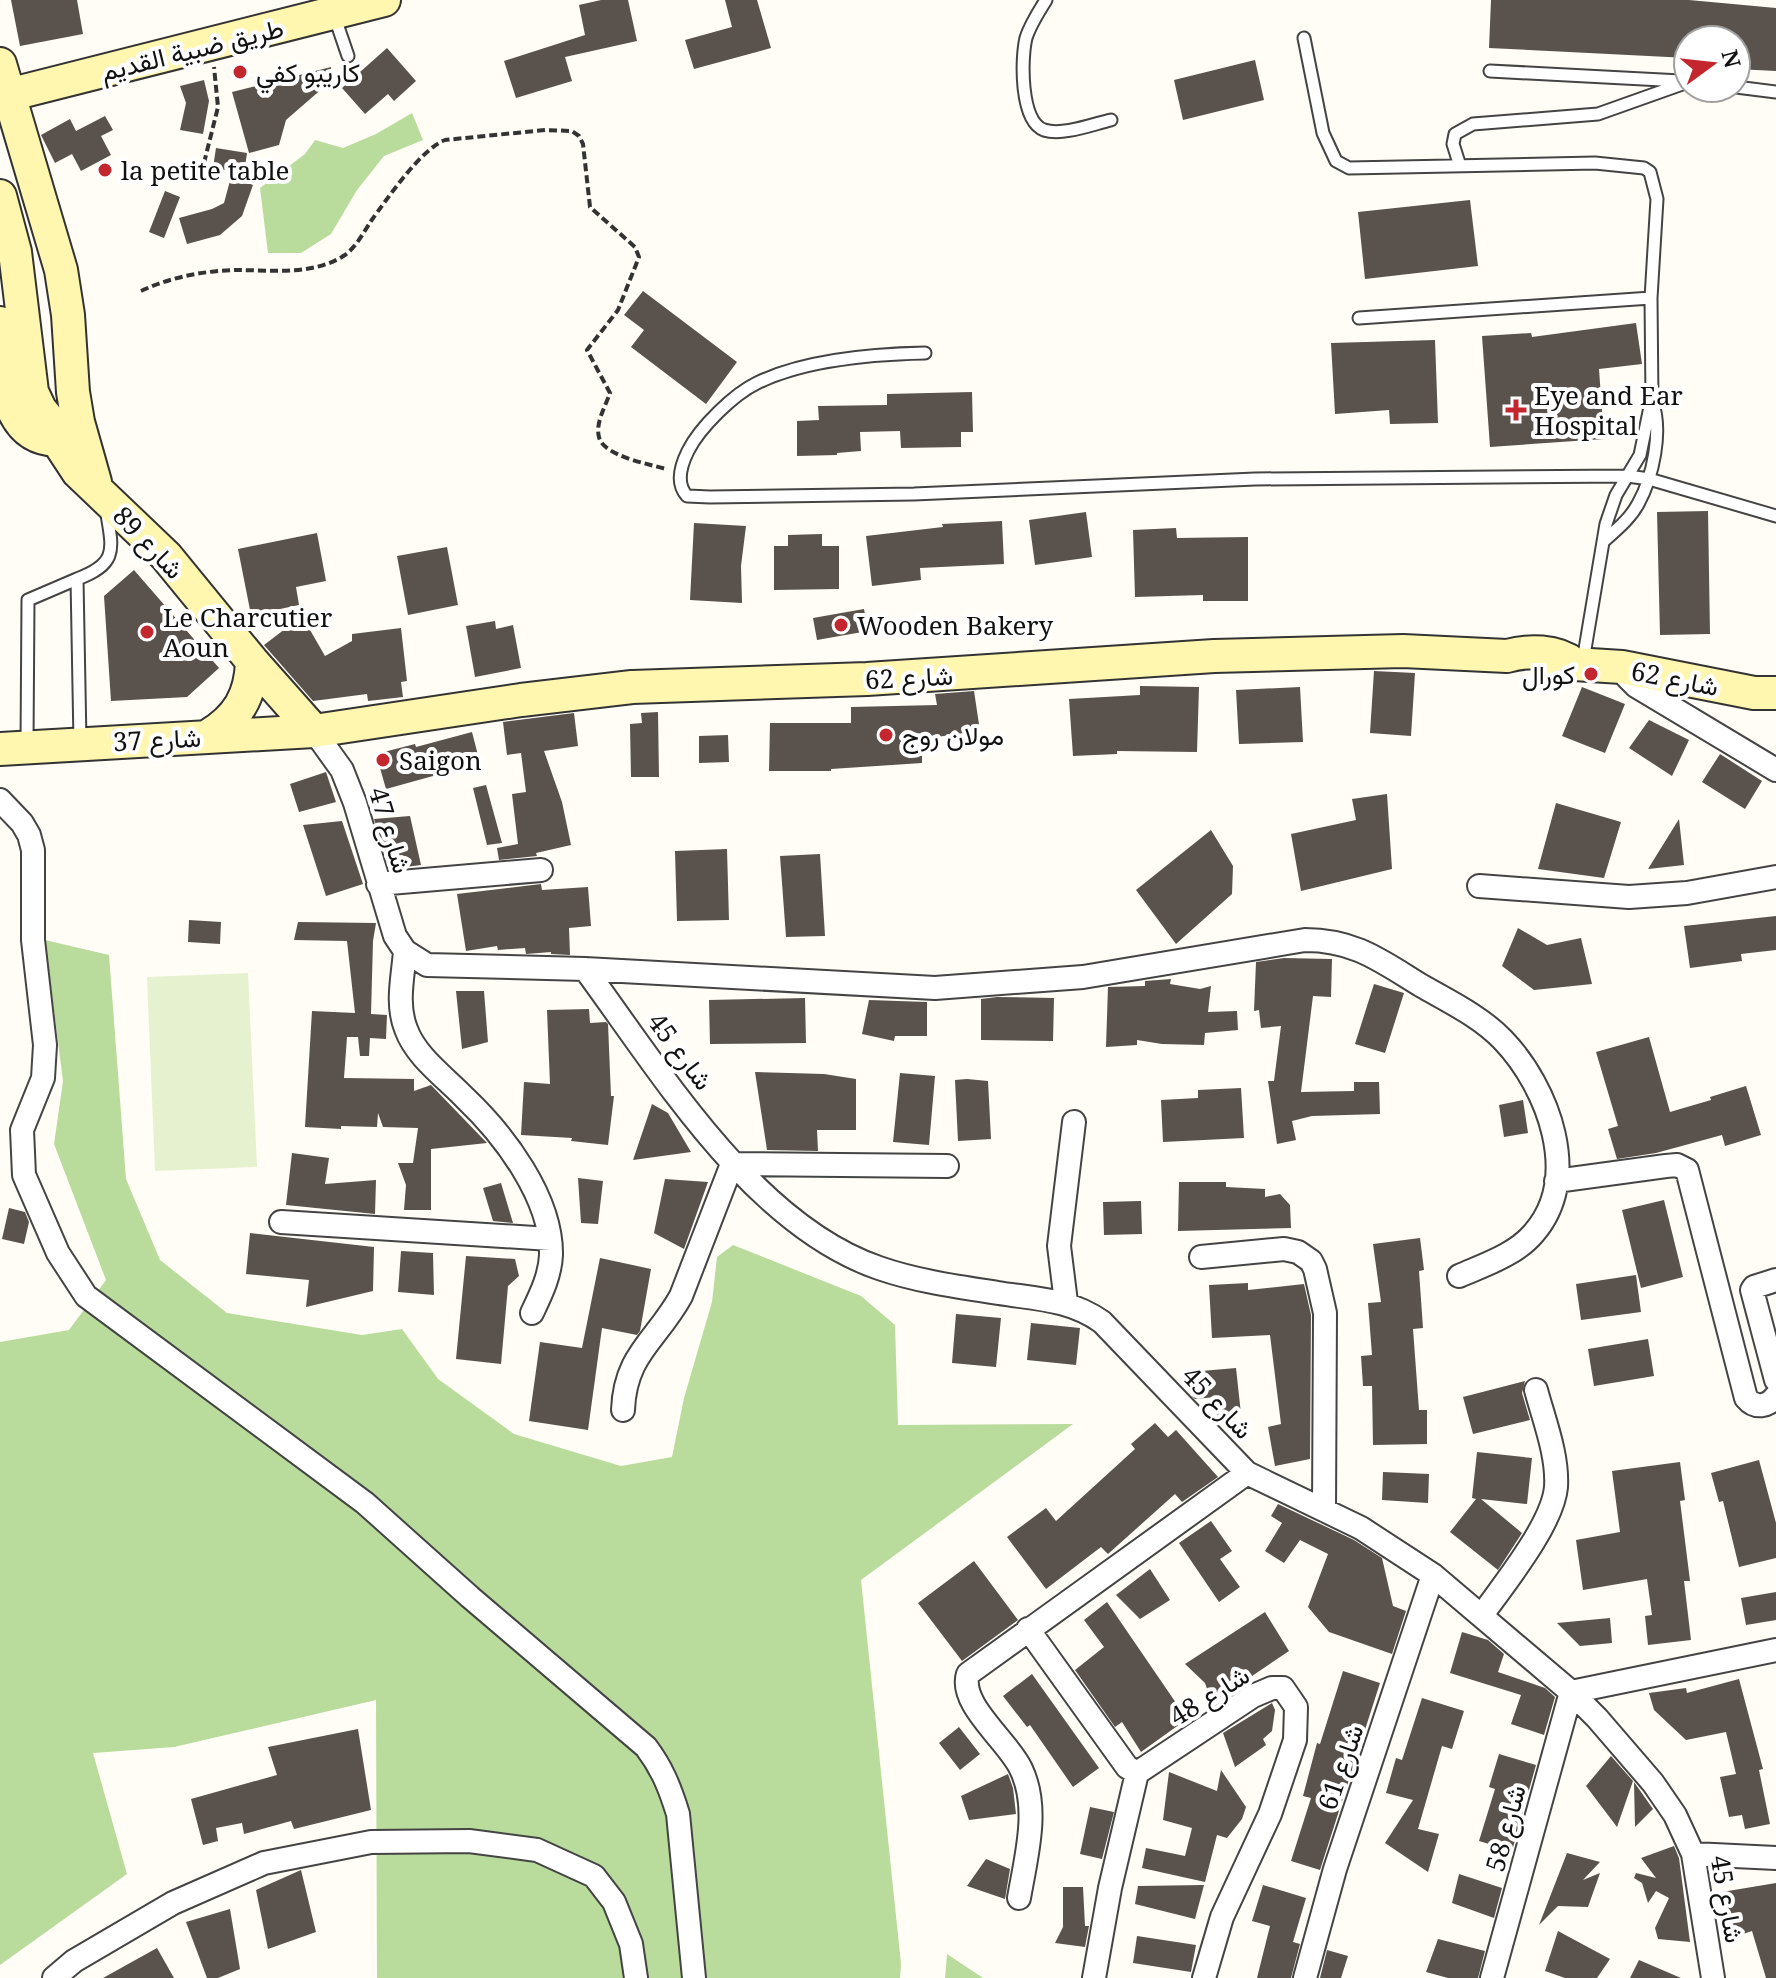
<svg xmlns="http://www.w3.org/2000/svg" width="1776" height="1978" viewBox="0 0 1776 1978" font-family="'Noto Serif',Vazirmatn,serif">
  <style>
    .forest { fill: #b9dc9c }
    .pitch { fill: #e6f2cf }
    .building { fill: #5a524d }
    .lines { fill: none; stroke-linecap: round; stroke-linejoin: round }
    .lane-casing { stroke: #444; stroke-width: 15 }
    .street-casing { stroke: #444; stroke-width: 26 }
    .secondary-casing { stroke: #333; stroke-width: 36 }
    .path { stroke: #333; stroke-width: 4; stroke-dasharray: 8 4; stroke-linecap: butt }
    .lane { stroke: #fff; stroke-width: 11 }
    .street { stroke: #fff; stroke-width: 22 }
    .secondary { stroke: #fff6b0; stroke-width: 32 }
    .poi-dot { fill: #c4262e; stroke: #fff; stroke-width: 3 }
    .labels { text-anchor: middle; dominant-baseline: central; stroke-width: 8; stroke-linejoin: round; paint-order: stroke }
    .street-label { font-size: 26px; fill: #111; stroke: #fff }
    .poi-label { font-size: 26px; fill: #111; stroke: #fff; text-anchor: start }
  </style>
  <rect width="100%" height="100%" fill="#fffdf5"/>
  <path class="forest" d="M412 113 423 140 384 156 357 190 331 234 301 253H268L260 188 305 154 315 140 343 148 376 134Z
    M45 940 109 955 126 1179 160 1260 227 1313 362 1335 402 1329 438 1379 514 1434 621 1466 672 1457 684 1398 712 1302 717 1257 733 1245 861 1296 895 1325 898 1425 1073 1424 861 1580 901 1964 900 1978H377L376 1700 174 1747 93 1753 127 1874 0 1965V1342L69 1330 106 1280 54 1144 63 1081Z
    M947 1954 983 1978H945Z"/>
  <path class="pitch" d="M248 973 257 1167 155 1171 147 977Z"/>
  <path class="building" d="M11 0H77L83 34 20 46Z
    M601 0H628L637 41 565 57 572 81 516 98 504 61 585 35 579 5Z
    M725 0H757L771 48 694 69 685 40 732 27Z
    M1491 0H1689L1776 8V71L1736 69V40H1688V58L1489 48Z
    M387 48 416 81 394 101 388 94 365 114 342 88Z
    M1255 60 1264 100 1183 120 1174 80Z
    M331 67 332 80 286 120 279 145 249 153 232 92Z
    M204 80 209 101 203 134 180 130 186 103 180 86Z
    M105 116 113 130 101 136 111 155 81 171 72 154 55 163 41 135 70 119 76 131Z
    M216 148 247 153 244 173 213 168Z
    M231 177 253 185 242 216 220 235 187 244 179 218 212 209 224 203Z
    M165 191 180 197 164 238 149 232Z
    M1470 200 1478 266 1365 279 1358 212Z
    M643 291 737 362 706 404 631 347 644 330 624 315Z
    M1636 323 1642 364 1599 369 1604 439 1490 447 1482 336 1531 333 1532 337Z
    M1435 340 1438 423 1390 424 1389 410 1335 414 1331 343Z
    M972 392 973 432H961V447L901 448 900 431 860 432 861 451 837 453V455L797 456V421L819 420 818 406 887 405V394Z
    M1708 511 1710 634 1660 635 1657 512Z
    M1086 512 1092 557 1035 565 1029 520Z
    M1002 521 1004 564 920 568 921 580 872 586 866 536 943 527 942 524Z
    M694 523 746 526 741 566 742 603 690 600Z
    M1176 528 1177 538 1248 537V601H1203V595L1135 597 1133 530Z
    M317 533 326 581 296 587 299 605 251 615 238 549Z
    M822 534V546H839V589L774 590V546H788V535Z
    M447 547 458 605 408 615 397 556Z
    M134 570 219 668 187 697 111 701 104 596Z
    M864 609 868 631 817 640 813 618Z
    M302 616 325 656 352 641V634L401 628 407 681 401 682 403 697 368 701 367 694 313 701 264 645Z
    M495 621 496 629 513 625 521 668 475 677 466 626Z
    M1374 671 1415 673 1411 736 1370 733Z
    M1140 686 1199 687 1197 752 1117 751V754L1073 756 1069 699 1140 695Z
    M1300 687 1303 742 1239 744 1236 690Z
    M1582 687 1625 704 1605 753 1562 736Z
    M974 691 980 731 922 739V763L831 769V771H769L770 723H851V707L937 705 935 694Z
    M658 712 659 777H631L630 724 642 723 641 713Z
    M574 713 578 746 544 751 562 802 571 845 536 853 537 856 499 860 497 848 518 844 512 794 526 792 521 753 507 755 503 722Z
    M1649 720 1689 740 1672 776 1629 748Z
    M472 732 480 763 386 789 376 754 415 744 416 747Z
    M728 735 729 762 699 763V736Z
    M1720 754 1762 781 1745 809 1702 782Z
    M326 772 336 802 299 812 290 784Z
    M486 785 502 843 487 845 473 788Z
    M1387 794 1392 869 1301 891 1291 834 1356 820 1352 799Z
    M1556 803 1621 822 1604 878 1538 869Z
    M410 816 421 865 390 869 374 819Z
    M1679 819 1684 865 1648 869Z
    M342 821 363 884 326 896 303 825Z
    M1211 830 1233 866 1232 894 1176 944 1136 890Z
    M727 849 729 920 677 921 675 851Z
    M820 854 825 936 786 937 780 856Z
    M541 884 542 890 588 887 591 926 569 928 570 955 551 954V952L526 954 525 948 498 950 497 946 466 951 457 894Z
    M1776 916V950L1741 954 1742 961 1690 968 1684 926Z
    M189 920 221 922 220 944 188 942Z
    M298 922 376 923 373 941 371 1014 387 1015 386 1039 370 1038 369 1056H360L358 1037H347L344 1078 414 1079V1091L431 1085 487 1143 431 1149V1210H404L406 1185 398 1163H413L418 1128 383 1127 378 1113 377 1127 341 1126V1129L305 1127 312 1011 355 1013 347 941 294 940Z
    M1518 928 1547 945 1581 938 1592 984 1534 990 1502 966Z
    M1284 958 1332 959 1331 997 1313 996 1301 1092 1354 1091V1082H1379L1380 1114 1312 1116 1292 1121 1296 1140 1277 1144 1268 1081H1274L1281 1026 1261 1028 1259 1010 1254 1011 1256 962Z
    M1171 979 1170 984 1200 989 1211 986 1208 1012 1237 1011 1238 1030 1205 1033 1204 1045 1162 1044 1137 1040V1045L1106 1047 1108 987 1145 986V981Z
    M1374 984 1404 993 1385 1053 1355 1044Z
    M456 991H484L488 1042 462 1049Z
    M997 997 1054 998 1053 1041 981 1040V999Z
    M805 998 806 1043 710 1044 709 1000Z
    M869 1000 927 1002V1036H895L894 1041 862 1034Z
    M589 1009 590 1023 606 1022 608 1024 611 1096H614L608 1145 571 1141 572 1138 521 1135 524 1082 550 1084 547 1010Z
    M1649 1037 1670 1112 1711 1100 1710 1097 1746 1086 1761 1135 1725 1146 1722 1135 1656 1153 1617 1159 1608 1129 1618 1126 1596 1052Z
    M755 1072 824 1074 856 1079V1130H817L818 1151 767 1150Z
    M900 1073 935 1076 929 1145 893 1142Z
    M967 1079 988 1081 991 1139 958 1141 955 1080Z
    M1241 1088 1244 1138 1163 1142 1161 1100 1198 1098V1090Z
    M1523 1100 1528 1133 1504 1137 1499 1105Z
    M652 1104 668 1113 691 1152 633 1160Z
    M292 1153 329 1158 325 1184 376 1180 375 1214 286 1205Z
    M578 1178 603 1181 598 1224 581 1223Z
    M665 1179 708 1182 684 1249 654 1233Z
    M1179 1182H1226V1187L1265 1189V1197L1280 1194 1290 1205 1291 1228 1178 1231Z
    M501 1183 513 1223 493 1221 483 1188Z
    M1664 1200 1683 1277 1641 1288 1622 1210Z
    M1141 1201 1142 1234 1104 1235 1103 1202Z
    M9 1208 25 1212 29 1222 24 1244 2 1239Z
    M250 1233 374 1247 373 1291 306 1307 309 1280 246 1274Z
    M1420 1238 1424 1270 1419 1271 1423 1328 1413 1329 1419 1410H1427V1444L1373 1445 1372 1386H1363L1361 1356 1372 1355 1368 1303 1381 1302 1373 1244Z
    M401 1251 433 1253 434 1295 398 1292Z
    M466 1256 515 1259 519 1276 508 1286 501 1364 456 1359Z
    M600 1258 651 1269 640 1331 637 1335 602 1328 588 1430 529 1421 540 1342 582 1348Z
    M1636 1275 1641 1312 1581 1320 1576 1284Z
    M1248 1283V1290L1304 1284 1311 1315 1310 1459 1275 1466 1268 1427 1281 1424 1270 1335 1212 1338 1209 1285Z
    M956 1314 1001 1318 996 1367 952 1363Z
    M1031 1323 1080 1328 1076 1365 1027 1360Z
    M1648 1339 1654 1376 1594 1386 1588 1349Z
    M1236 1368 1241 1414 1217 1416 1216 1397 1195 1399 1192 1396 1190 1372Z
    M1525 1381 1522 1393 1530 1420 1473 1434 1463 1397Z
    M1155 1423 1168 1437 1176 1430 1218 1477 1182 1502 1175 1494 1108 1554 1101 1547 1046 1589 1007 1537 1046 1508 1056 1521 1135 1449 1131 1444Z
    M1477 1452 1532 1458 1527 1504 1481 1499 1522 1533 1498 1570 1450 1532 1476 1499 1472 1498Z
    M1759 1460 1776 1523V1558L1739 1567 1723 1501 1719 1502 1711 1473Z
    M1680 1462 1685 1500 1680 1501 1690 1581H1684L1691 1640 1648 1645 1645 1616 1652 1615 1647 1579 1583 1590 1576 1540 1620 1532 1612 1471Z
    M1383 1472 1429 1474 1428 1503 1382 1500Z
    M1278 1504 1354 1540 1382 1558 1393 1606 1406 1611 1392 1654 1329 1632 1308 1607 1328 1554 1300 1540 1284 1563 1265 1551 1282 1523 1271 1516Z
    M1211 1521 1232 1551 1220 1559 1240 1587 1219 1602 1179 1543Z
    M974 1561 1018 1620 962 1661 918 1603Z
    M1150 1569 1170 1600 1140 1619 1116 1595Z
    M1776 1592V1620L1746 1625 1741 1598Z
    M1107 1602 1187 1719 1141 1752 1122 1722 1115 1727 1075 1670 1104 1647 1084 1620Z
    M1265 1612 1289 1651 1212 1703 1205 1683 1185 1664Z
    M1610 1618 1612 1643 1580 1646 1557 1623Z
    M1462 1632 1488 1640 1504 1654 1498 1672 1545 1688 1555 1697 1544 1735 1511 1724 1521 1695 1450 1673Z
    M1343 1671 1380 1683 1320 1870 1291 1861 1311 1798 1303 1796 1317 1743 1320 1744Z
    M1032 1674 1099 1768 1073 1787 1030 1725 1027 1727 1003 1696Z
    M1739 1679 1763 1769 1759 1770 1770 1824 1745 1829 1742 1815 1729 1817 1720 1777 1736 1774 1726 1732 1686 1740 1654 1710 1649 1693 1686 1688 1687 1693Z
    M1422 1698 1464 1711 1452 1749 1442 1746 1418 1829 1439 1834 1428 1872 1385 1843 1413 1800 1386 1793 1396 1758 1402 1760Z
    M1272 1703 1275 1710 1272 1731 1263 1739 1266 1745 1235 1767 1223 1733Z
    M959 1727 980 1754 960 1770 939 1743Z
    M358 1729 371 1810 294 1829 291 1821 244 1834 242 1823 216 1828 218 1841 203 1845 191 1799 277 1775 268 1747Z
    M1499 1754 1536 1765 1512 1851 1479 1841 1495 1789 1489 1787Z
    M1611 1756 1633 1781 1617 1827 1586 1786Z
    M1221 1770 1246 1807 1242 1819 1227 1838 1217 1835 1205 1882 1142 1868 1146 1848 1185 1856 1192 1828 1163 1820 1169 1772 1217 1791Z
    M1008 1774 1013 1788 1016 1814 969 1820 961 1796Z
    M1634 1782 1653 1809 1635 1827Z
    M1090 1807 1114 1812 1102 1859 1080 1854Z
    M1674 1846 1679 1858 1690 1942 1658 1939 1655 1928 1669 1898 1656 1891 1648 1903 1642 1883 1634 1878 1636 1873 1656 1878 1641 1858Z
    M1567 1853 1600 1862 1583 1880 1600 1873 1588 1907 1558 1906 1539 1925Z
    M986 1859 1010 1869 1005 1899 967 1886Z
    M301 1870 316 1932 268 1949 256 1890Z
    M1459 1874 1502 1888 1494 1918 1452 1903Z
    M1776 1883V1978H1766L1752 1931 1728 1939 1722 1892Z
    M1204 1885 1195 1919 1135 1904 1138 1886Z
    M1263 1885 1306 1898 1293 1942 1300 1944 1291 1978H1257L1270 1926 1252 1921Z
    M1063 1887H1083L1085 1926H1089L1085 1947 1055 1943 1063 1927Z
    M230 1909 240 1969 218 1978H207L186 1922Z
    M1558 1931 1610 1959 1597 1978H1565L1545 1971Z
    M1137 1936 1196 1945 1191 1972 1133 1963Z
    M1438 1939 1485 1951 1478 1978H1448L1426 1972Z
    M157 1948 174 1978H103Z
    M1327 1950 1348 1956 1341 1978H1320Z
    M1639 1960 1681 1978H1630Z"/>
  <g class="lines">
    <defs>
      <path id="lane" d="M1046 0C1039 11 1030 25 1026 38 1021 59 1020 121 1044 130 1063 136 1093 124 1111 120
        M334 15 348 56
        M1304 38 1323 133 1336 161 1349 168 1595 163 1644 168 1650 172 1657 199 1651 298 1652 401C1663 431 1653 477 1638 504 1630 519 1616 530 1604 541
        M1490 71 1681 81
        M1736 87 1776 92
        M1460 166 1453 144 1455 134 1473 124 1598 114 1688 82
        M1359 318 1651 298
        M925 353C874 354 804 360 757 383 734 394 700 427 688 451 681 465 675 483 687 496L710 497 914 494 1255 479 1628 476 1649 479 1776 516
        M77 579C120 563 112 548 106 508
        M1583 661 1606 524 1616 495 1640 455 1651 402
        M27 743 28 600 77 579 80 742"/>
      <path id="street" d="M1622 667 1627 677 1636 686 1776 770
        M314 731 342 770 355 803 395 936 405 951 427 965 585 969 935 988 1083 977 1305 940C1355 940 1381 961 1422 986 1450 1002 1481 1017 1503 1040 1548 1087 1583 1178 1533 1234 1515 1255 1484 1265 1459 1276
        M0 800 22 823 29 835 33 850V940L45 1045 43 1078 22 1130 24 1175 58 1253 86 1296 365 1503 470 1597 646 1747C662 1768 670 1788 678 1814L694 1978
        M378 884 541 870
        M1479 886 1629 897 1687 893 1776 877
        M405 951C403 977 396 1004 406 1029 416 1057 445 1077 465 1098 504 1135 552 1198 551 1255 550 1276 541 1294 532 1313
        M585 969C661 1072 753 1225 879 1268 916 1281 959 1287 998 1293 1036 1299 1070 1299 1102 1322L1247 1473 1361 1528 1433 1575 1571 1692 1597 1718 1653 1783 1675 1815 1693 1854 1713 1978
        M1556 1181 1666 1166 1677 1165 1687 1170 1746 1398C1755 1409 1768 1407 1776 1396
        M281 1222 550 1239
        M1201 1257 1284 1249 1298 1252 1311 1261 1315 1269 1325 1313 1324 1510
        M1776 1280 1754 1287 1752 1290 1776 1380
        M1066 1302 1059 1246 1074 1122
        M623 1410C625 1354 657 1340 681 1296L732 1164 947 1166
        M1482 1615C1504 1584 1553 1524 1556 1487 1558 1455 1544 1420 1536 1390
        M1028 1629 1127 1767 1137 1773 1253 1696 1272 1688H1283L1296 1707 1295 1740 1270 1814 1222 1917 1204 1978
        M1693 1854 1776 1858
        M1019 1898C1026 1857 1040 1808 1021 1769 1009 1742 958 1704 968 1674L1247 1473
        M54 1978 74 1961 173 1903 264 1863 371 1842 469 1841 537 1850 594 1876 614 1902 631 1944 636 1978
        M1094 1978 1110 1888 1137 1773
        M1305 1978 1335 1869 1433 1575
        M1492 1978 1571 1692 1776 1650"/>
      <path id="secondary" d="M0 64 61 270 68 315 73 392 78 422 95 482
        M0 97 384 0
        M0 196 15 252 32 392 40 409 52 424 57 440 78 472 166 556 252 661 314 731
        M0 323C4 365 0 438 57 440
        M1553 667 1560 668 1574 664 1622 667 1754 693H1776
        M208 736C238 718 251 696 252 661
        M0 749 314 731 521 700 632 687 867 679 1214 656 1403 651 1507 656C1529 650 1556 650 1574 664"/>
    </defs>
    <use href="#lane" class="lane-casing"/>
    <use href="#street" class="street-casing"/>
    <use href="#secondary" class="secondary-casing"/>
    <path class="path" d="M204 163 218 107 214 67
      M141 291C171 277 203 271 236 270 271 270 313 276 345 255 356 247 364 232 371 221 387 199 421 149 445 140L545 130 572 131 579 136 583 144 590 207 635 247 639 257 618 310 587 350 610 393C606 405 595 423 599 437 603 456 649 464 666 469"/>
    <use href="#lane" class="lane"/>
    <use href="#street" class="street"/>
    <use href="#secondary" class="secondary"/>
  </g>
  <g class="poi-dot">
    <circle cx="240" cy="72" r="8"/>
    <circle cx="105" cy="170" r="8"/>
    <path d="M1512 398h8v8h8v8h-8v8h-8v-8h-8v-8h8z"/>
    <circle cx="841" cy="625" r="8"/>
    <circle cx="147" cy="632" r="8"/>
    <circle cx="1591" cy="674" r="8"/>
    <circle cx="886" cy="735" r="8"/>
    <circle cx="383" cy="760" r="8"/>
  </g>
  <g class="labels">
    <g class="street-label">
      <text transform="translate(192 49) rotate(-14)">طريق ضبية القديم</text>
      <text transform="translate(149 542) rotate(46)">شارع 89</text>
      <text transform="translate(909 677) rotate(-3)">شارع 62</text>
      <text transform="translate(1675 678) rotate(11)">شارع 62</text>
      <text transform="translate(157 739) rotate(-3)">شارع 37</text>
      <text transform="translate(391 830) rotate(73)">شارع 47</text>
      <text transform="translate(681 1051) rotate(53)">شارع 45</text>
      <text transform="translate(1218 1402) rotate(46)">شارع 45</text>
      <text transform="translate(1209 1695) rotate(-32)">شارع 48</text>
      <text transform="translate(1340 1767) rotate(-71)">شارع 61</text>
      <text transform="translate(1505 1828) rotate(-75)">شارع 58</text>
      <text transform="translate(1728 1899) rotate(80)">شارع 45</text>
    </g>
    <g class="poi-label">
      <text x="256" y="72">كاريبو كفي</text>
      <text x="121" y="170">la petite table</text>
      <text x="1534" y="395">Eye and Ear<tspan x="1534" dy="30">Hospital</tspan></text>
      <text x="163" y="617">Le Charcutier<tspan x="163" dy="30">Aoun</tspan></text>
      <text x="857" y="625">Wooden Bakery</text>
      <text x="1575" y="674" text-anchor="end">كورال</text>
      <text x="902" y="735">مولان روج</text>
      <text x="399" y="760">Saigon</text>
    </g>
  </g>
  <g transform="translate(1712 64) rotate(75)"><circle r="38" fill="#ffffff" stroke="#a0a0a0" stroke-width="2"/>
  <path d="M0-6L14 30L0 20L-14 30Z" fill="#c4262e"/>
  <text y="-12" font-size="22" font-weight="bold" text-anchor="middle" fill="#111111">N</text>
  </g>
</svg>
